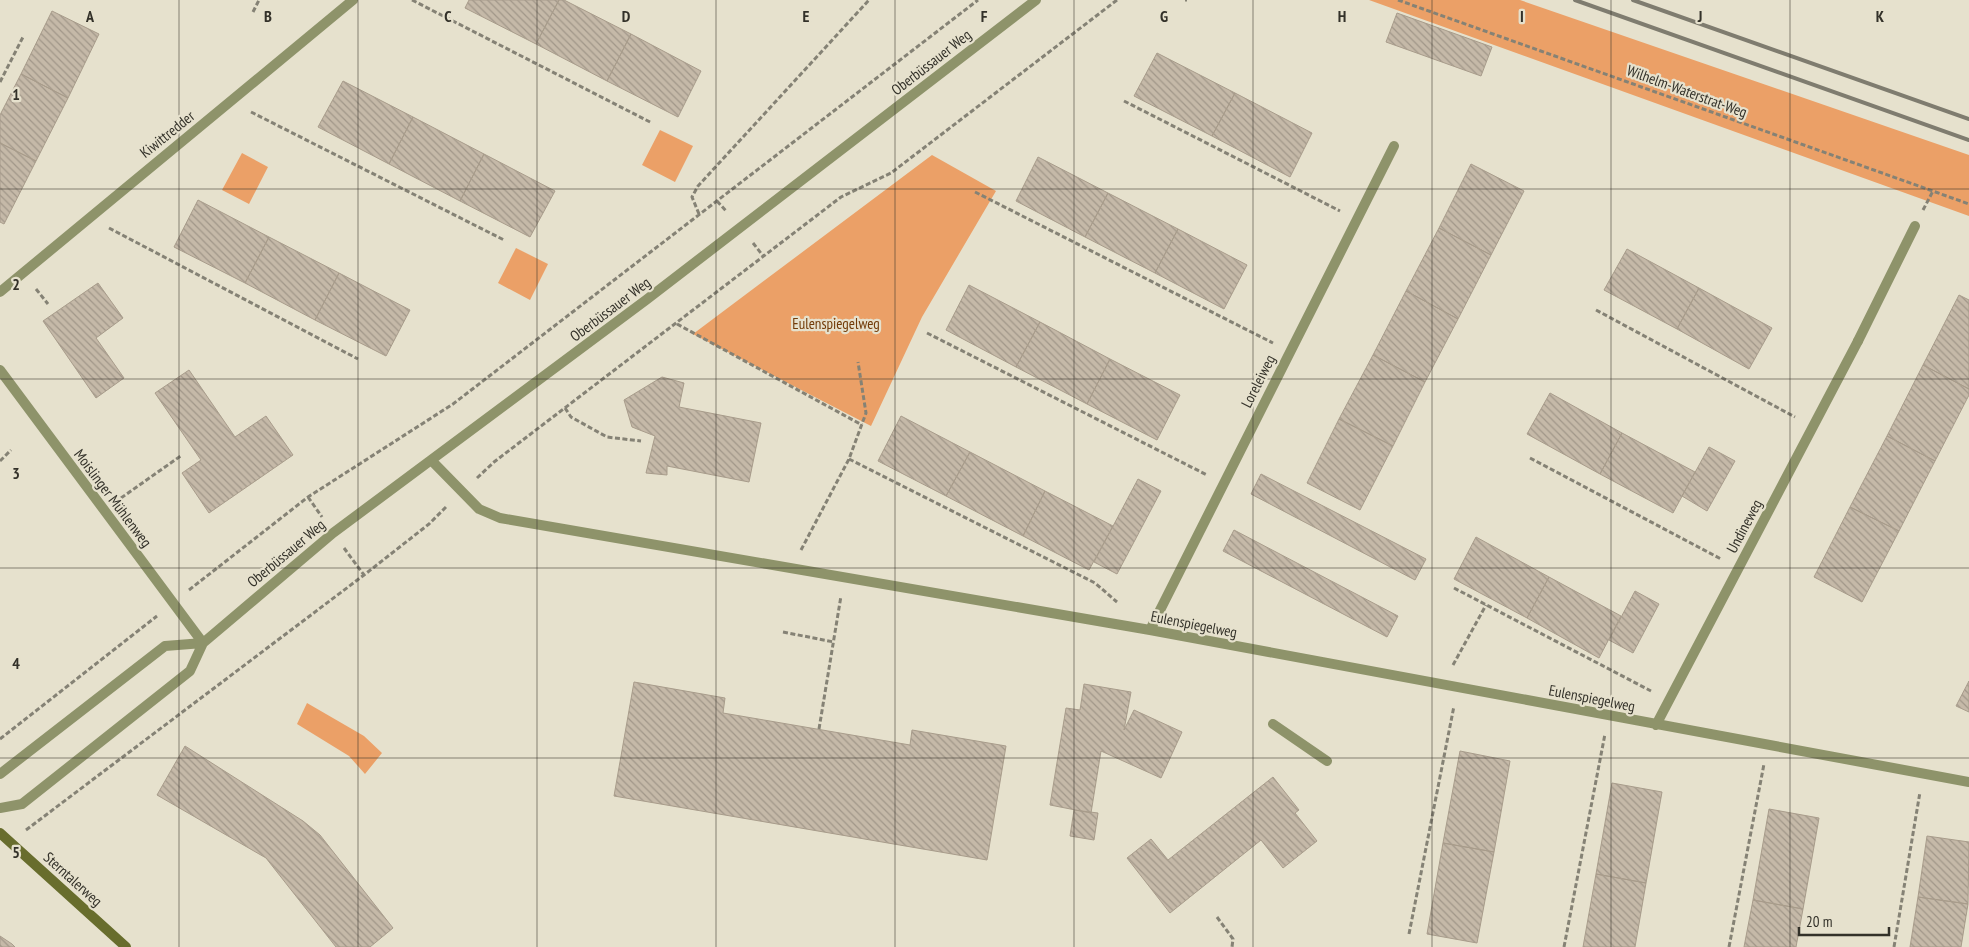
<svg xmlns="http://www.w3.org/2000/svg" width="1969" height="947" viewBox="0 0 1969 947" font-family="'PT Sans Narrow',sans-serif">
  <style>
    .park { fill: #eba067 }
    .building { fill: url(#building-back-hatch); stroke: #a89c8b }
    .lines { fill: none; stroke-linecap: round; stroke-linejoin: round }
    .path { stroke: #858275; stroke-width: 3; stroke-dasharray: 5 2.5; stroke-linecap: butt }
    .lane { stroke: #8e936a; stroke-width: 10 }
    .street { stroke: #8e936a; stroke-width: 10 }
    .secondary { stroke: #686d2d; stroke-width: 10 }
    .rail { stroke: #7f7c6f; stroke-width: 4 }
    .grid { fill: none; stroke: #333129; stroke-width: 1; stroke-opacity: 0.55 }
    .labels { text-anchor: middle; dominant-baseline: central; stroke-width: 4.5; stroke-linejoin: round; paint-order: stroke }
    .street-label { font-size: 15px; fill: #333129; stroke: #e6e1cd }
    .park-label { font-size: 15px; fill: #723c09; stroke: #e6e1cd }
    .grid-label { font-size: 16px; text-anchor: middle; font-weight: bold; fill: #333129; stroke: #e6e1cd; stroke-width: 4.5; stroke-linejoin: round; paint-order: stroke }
  </style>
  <defs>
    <pattern id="building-back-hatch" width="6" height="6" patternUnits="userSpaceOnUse" patternTransform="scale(1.25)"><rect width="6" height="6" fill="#c5b9a8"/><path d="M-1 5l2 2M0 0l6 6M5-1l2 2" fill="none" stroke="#a19789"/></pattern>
  </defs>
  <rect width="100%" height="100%" fill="#e6e1cd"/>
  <path class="park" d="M1369 0H1520L1969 155V216Z
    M660 130 693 146 675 182 642 165Z
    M242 153 268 167 249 204 222 190Z
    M932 155 996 191 922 317 871 426 693 334Z
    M516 248 548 264 530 300 498 283Z
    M307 703 364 736 382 753 365 774 349 756 297 724Z"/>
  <path class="building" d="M469 0H559L536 44 465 8Z
    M559 0H564L631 34 607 81 536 44Z
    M52 11 99 34 68 98 21 74Z
    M1397 13 1492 47 1481 76 1386 42Z
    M631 34 701 71 678 117 607 81Z
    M1157 53 1235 93 1212 136 1134 96Z
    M21 74 68 98 36 161 0 143V115Z
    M343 81 413 117 389 164 318 127Z
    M1235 93 1312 133 1290 177 1212 136Z
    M413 117 484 154 460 201 389 164Z
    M0 143 36 161 4 224 0 222Z
    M484 154 555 191 530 237 460 201Z
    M1038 157 1108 193 1085 237 1016 201Z
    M1471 164 1524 191 1491 255 1439 228Z
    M1108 193 1178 229 1155 273 1085 237Z
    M198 200 269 237 245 283 174 247Z
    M1439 228 1491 255 1458 319 1406 291Z
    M1178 229 1247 265 1224 309 1155 273Z
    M269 237 339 273 315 320 245 283Z
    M1627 249 1699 288 1677 329 1604 290Z
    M339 273 410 310 386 356 315 320Z
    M98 283 123 318 96 338 124 378 96 398 43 321Z
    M969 285 1040 322 1016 367 946 330Z
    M1699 288 1772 328 1749 369 1677 329Z
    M1406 291 1458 319 1425 382 1373 355Z
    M1959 295 1969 300V389L1923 365Z
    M1040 322 1110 359 1087 404 1016 367Z
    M1373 355 1425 382 1393 446 1339 419Z
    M1110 359 1180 395 1157 440 1087 404Z
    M1923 365 1969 389V395L1935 461 1887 436Z
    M189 370 235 437 266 416 293 455 209 513 182 473 201 460 155 393Z
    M662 377 684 383 679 407 761 423 749 482 667 466V475L646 473 655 436 632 427 624 400Z
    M1550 393 1622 433 1600 474 1527 434Z
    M901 416 970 452 946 496 878 461Z
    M1339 419 1393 446 1360 510 1307 483Z
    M1622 433 1695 472 1673 513 1600 474Z
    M1887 436 1935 461 1899 531 1850 507Z
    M1709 447 1735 461 1707 511 1682 496Z
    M970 452 1045 491 1023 536 946 496Z
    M1261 474 1426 559 1415 580 1251 494Z
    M1138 479 1161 491 1117 574 1094 562Z
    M1045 491 1113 526 1089 570 1023 536Z
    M1850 507 1899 531 1862 602 1814 577Z
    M1234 530 1398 616 1387 637 1223 551Z
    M1476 537 1549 577 1527 618 1454 579Z
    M1549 577 1621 616 1599 658 1527 618Z
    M1635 591 1659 604 1633 653 1609 640Z
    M1969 681V712L1956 706Z
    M634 682 725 698 723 713 910 745 912 730 1006 746 987 860 614 796Z
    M1084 684 1131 692 1124 730 1134 710 1182 732 1161 778 1101 751 1091 813 1050 805 1066 708 1080 710Z
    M185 746 303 821 320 835 393 928 370 947H336L266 858 157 795Z
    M1460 751 1510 761 1494 852 1443 843Z
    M1273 777 1299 810 1295 813 1317 841 1283 868 1261 840 1170 913 1127 858 1151 839 1168 860Z
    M1612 783 1662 792 1646 883 1596 874Z
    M1769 809 1819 818 1803 909 1753 900Z
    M1074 810 1098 813 1094 840 1070 836Z
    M1927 836 1969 842 1968 904 1918 897Z
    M1443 843 1494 852 1477 943 1427 934Z
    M1596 874 1646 883 1635 947H1583Z
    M1918 897 1968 904 1961 947H1910Z
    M1753 900 1803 909 1796 947H1744Z
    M0 936 12 944 15 947H0Z"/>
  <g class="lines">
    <path class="path" d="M412 0 652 123
      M1185 0H1187
      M1398 0 1969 204
      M253 12 259 0
      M0 82 23 37
      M1124 101 1340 211
      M251 112 504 240
      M975 192 1273 343
      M717 201 727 212
      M1923 210 1933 191
      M699 214 692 197 698 186 869 0
      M109 228 358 359
      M753 243 764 257
      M36 289 48 304
      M1596 310 1795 417
      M677 324 862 425
      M927 333 1207 475
      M565 408 571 417 607 437 641 441
      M1530 458 1721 559
      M849 459 1095 583 1117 602
      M0 461 11 450
      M477 478 494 462 841 197 891 173 1117 0
      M308 497 322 517
      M121 498 182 455
      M344 548 364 575
      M801 550 849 459 866 413 858 362
      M1454 588 1651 691
      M189 590 308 497 453 404 978 0
      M783 632 834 642
      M1453 665 1486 605
      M819 729 841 596
      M0 739 157 616
      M26 830 364 575 429 524 447 506
      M1217 917 1233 939 1232 947
      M1409 934 1454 706
      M1564 947 1605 734
      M1729 947 1764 764
      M1894 947 1920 792"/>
    <path class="lane" d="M1858 341 1915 226
      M1273 724 1327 761"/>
    <path class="street" d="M0 292 353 0
      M0 370 203 643
      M432 461 479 509 500 518 1150 630 1969 782
      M1150 630 1394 146
      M1656 725 1858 341
      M0 774 165 646 203 643
      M0 808 22 804 190 671 203 643 333 533 646 300 1036 0"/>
    <path class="secondary" d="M0 833 126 947"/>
    <path class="rail" d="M1575 0 1969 140
      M1633 0 1969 119"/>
  </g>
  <path class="grid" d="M179 0V947M358 0V947M537 0V947M716 0V947M895 0V947M1074 0V947M1253 0V947M1432 0V947M1611 0V947M1790 0V947M0 189H1969M0 379H1969M0 568H1969M0 758H1969"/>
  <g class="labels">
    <g class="street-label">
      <text transform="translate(931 62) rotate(-38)">Oberbüssauer Weg</text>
      <text transform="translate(1687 91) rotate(20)">Wilhelm-Waterstrat-Weg</text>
      <text transform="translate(167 134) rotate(-39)">Kiwittredder</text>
      <text transform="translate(610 309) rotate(-37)">Oberbüssauer Weg</text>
      <text transform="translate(1258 381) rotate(-63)">Loreleiweg</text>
      <text transform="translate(113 498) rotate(53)">Moislinger Mühlenweg</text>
      <text transform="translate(1744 526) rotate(-62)">Undineweg</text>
      <text transform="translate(286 553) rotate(-40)">Oberbüssauer Weg</text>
      <text transform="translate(1194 624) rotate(11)">Eulenspiegelweg</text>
      <text transform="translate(1592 698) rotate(11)">Eulenspiegelweg</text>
      <text transform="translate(73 879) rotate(42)">Sterntalerweg</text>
    </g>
    <g class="park-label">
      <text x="836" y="323">Eulenspiegelweg</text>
    </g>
  </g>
  <g class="grid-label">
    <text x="90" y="22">A</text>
    <text x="268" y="22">B</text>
    <text x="448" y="22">C</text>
    <text x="626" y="22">D</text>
    <text x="806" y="22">E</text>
    <text x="984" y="22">F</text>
    <text x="1164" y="22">G</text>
    <text x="1342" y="22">H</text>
    <text x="1522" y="22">I</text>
    <text x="1700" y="22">J</text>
    <text x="1880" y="22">K</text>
    <text x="16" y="100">1</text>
    <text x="16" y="290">2</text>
    <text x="16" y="479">3</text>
    <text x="16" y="669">4</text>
    <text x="16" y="858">5</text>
  </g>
  <path d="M1799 927v8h90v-8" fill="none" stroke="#333129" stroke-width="2.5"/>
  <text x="1806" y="927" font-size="15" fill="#333129" stroke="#e6e1cd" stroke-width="4" paint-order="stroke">20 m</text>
</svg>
